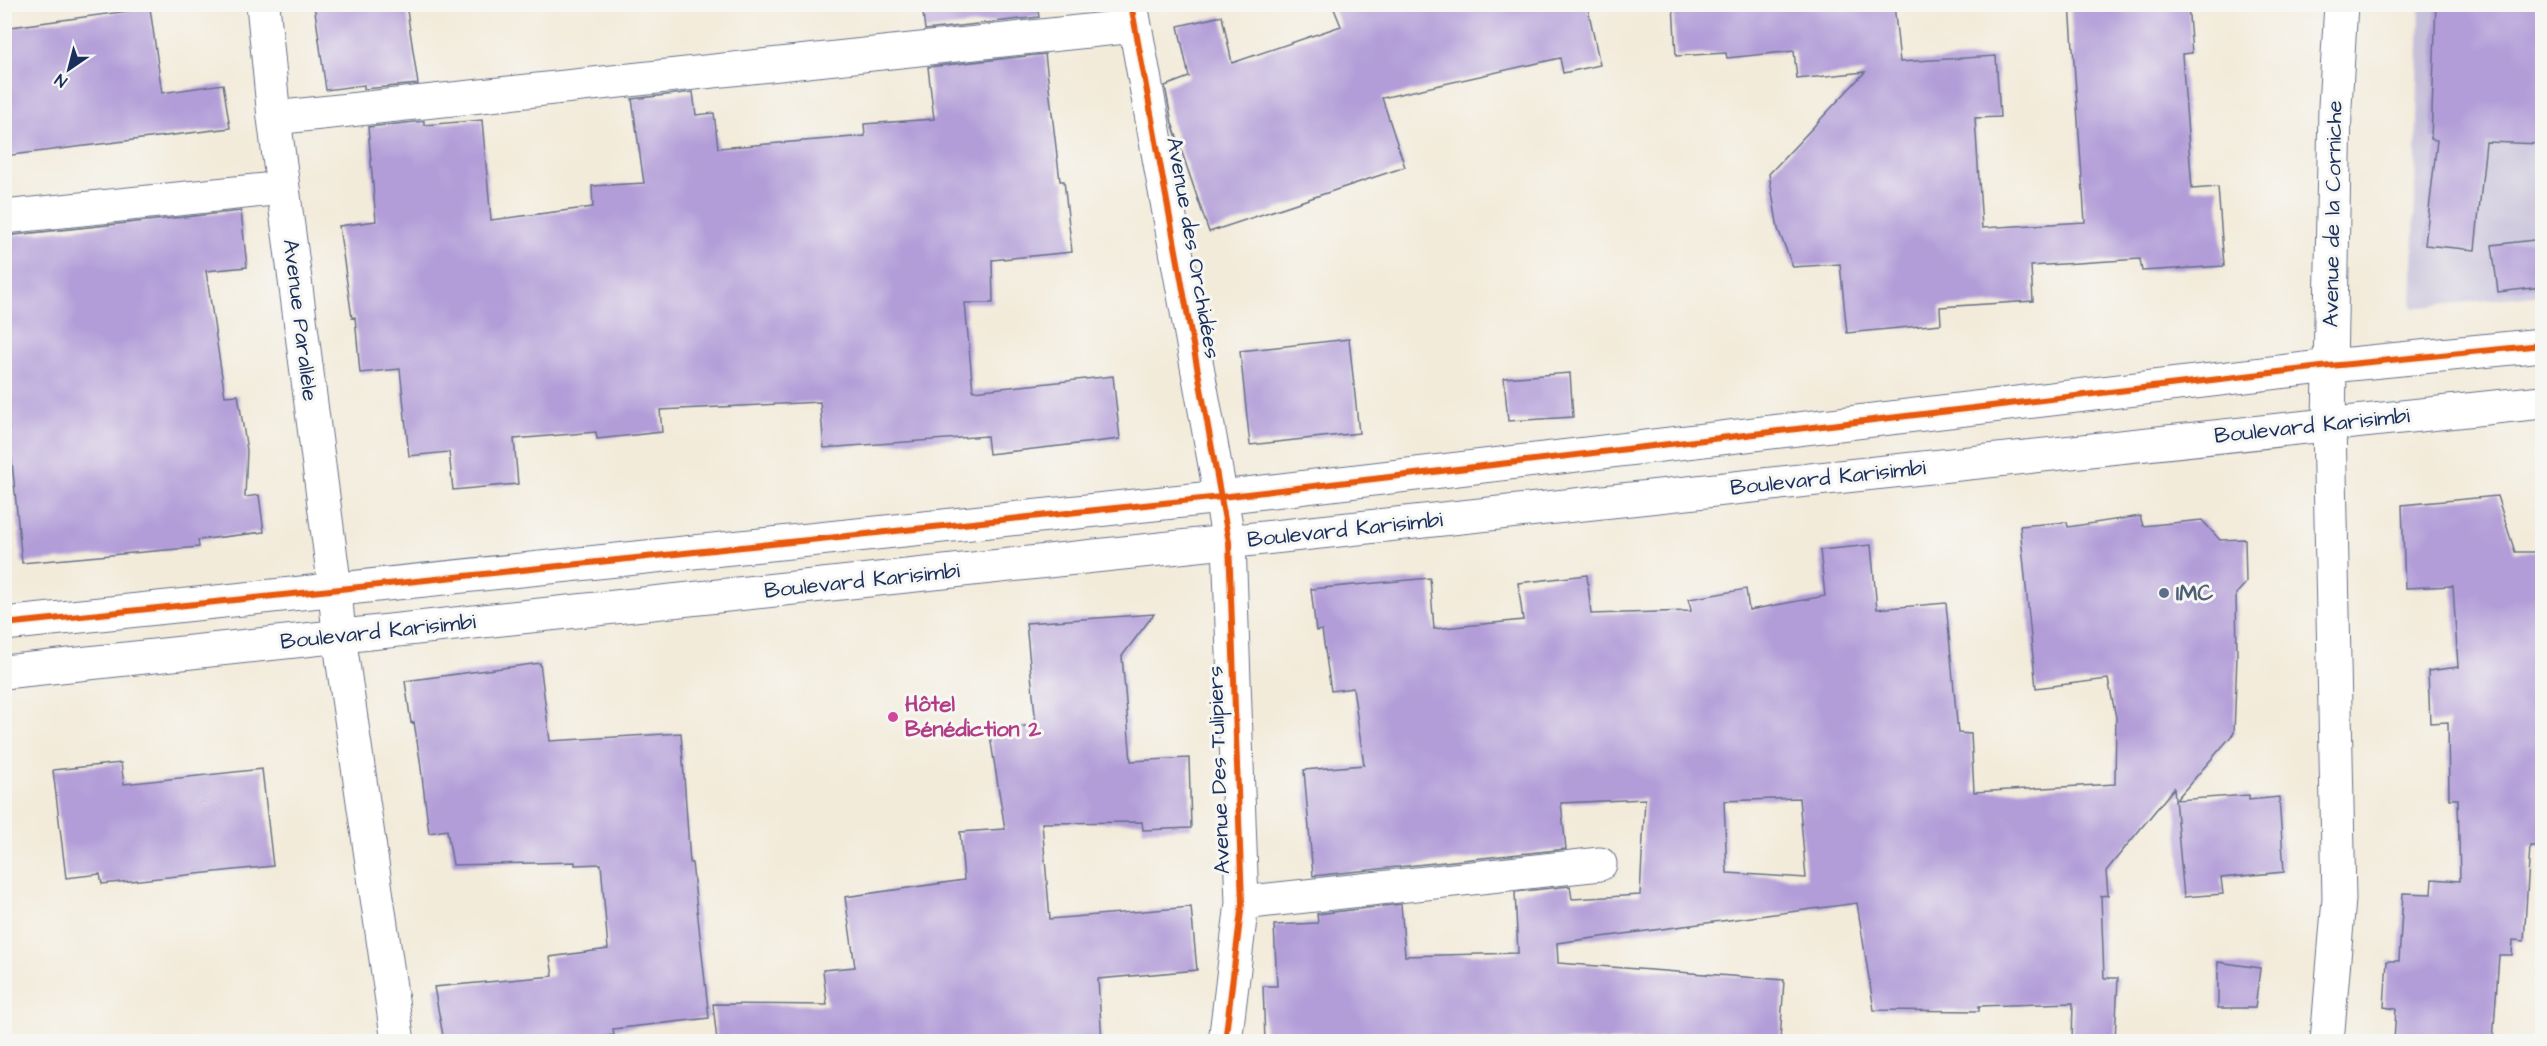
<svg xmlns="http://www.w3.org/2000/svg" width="2547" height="1046" viewBox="0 0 2547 1046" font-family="'Architects Daughter',sans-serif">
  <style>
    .industrial { fill: #c6c0d9 }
    .building { fill: #b29dd8; fill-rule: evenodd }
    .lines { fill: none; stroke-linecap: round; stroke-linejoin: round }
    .minor-casing { stroke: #677189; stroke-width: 35 }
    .tertiary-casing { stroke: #677189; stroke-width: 35 }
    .minor { stroke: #fff; stroke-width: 33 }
    .tertiary { stroke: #fff; stroke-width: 33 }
    .cycleway-casing { stroke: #f6f6f2; stroke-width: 10 }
    .cycleway { stroke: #e8590c; stroke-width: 6 }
    .service-dot { fill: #5c6f8a; stroke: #f6f6f2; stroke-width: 2 }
    .hotel-dot { fill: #d1479c; stroke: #f6f6f2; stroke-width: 2 }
    .labels { text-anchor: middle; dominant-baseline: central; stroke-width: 6; stroke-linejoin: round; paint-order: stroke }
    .street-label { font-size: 22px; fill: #1b2f5e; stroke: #f6f6f2 }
    .service-label { font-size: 22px; font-weight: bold; fill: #4e5e75; stroke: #f6f6f2; text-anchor: start }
    .hotel-label { font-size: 22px; font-weight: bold; fill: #b23c85; stroke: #f6f6f2; text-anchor: start }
  </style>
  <rect width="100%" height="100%" fill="#f6f6f2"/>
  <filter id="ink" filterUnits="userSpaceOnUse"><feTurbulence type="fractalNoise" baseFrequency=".0167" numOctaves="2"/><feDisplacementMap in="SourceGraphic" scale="12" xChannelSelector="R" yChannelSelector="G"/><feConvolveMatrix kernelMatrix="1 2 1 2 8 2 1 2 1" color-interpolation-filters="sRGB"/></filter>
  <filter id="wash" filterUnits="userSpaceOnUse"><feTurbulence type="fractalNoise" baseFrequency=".008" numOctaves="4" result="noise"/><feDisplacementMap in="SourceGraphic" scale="24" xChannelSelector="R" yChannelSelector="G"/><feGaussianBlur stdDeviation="1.35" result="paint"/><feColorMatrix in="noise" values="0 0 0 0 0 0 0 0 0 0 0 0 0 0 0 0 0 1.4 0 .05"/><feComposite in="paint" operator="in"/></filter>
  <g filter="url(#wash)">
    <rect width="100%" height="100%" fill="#f3ebda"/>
    <path class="industrial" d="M2420 5H2542V294L2412 308Z"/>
    <g id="blocks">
      <path class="building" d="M314 4H406L418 84 364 89V85L326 90Z
        M922 4H1037L1039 17 925 30Z
        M1332 4H1587L1600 65 1563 73 1560 58 1382 98 1405 167 1209 232 1172 123 1165 86 1189 77 1178 26 1222 16 1232 63 1341 26Z
        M1673 4H1894L1900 62 1996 56 2000 117 1975 118 1982 228 2085 222 2070 4H2188L2192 53 2182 54 2192 189 2218 187 2224 266 2142 271 2140 259 2031 266 2033 301 1940 307 1941 324 1847 333 1840 264 1793 267 1778 229 1769 174 1865 72 1797 79 1794 51 1727 58 1726 53 1676 56Z
        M2436 4H2542V144L2486 142 2475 250 2425 245 2437 140 2431 139Z
        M150 8 162 93 223 84 230 128 4 156V28Z
        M1045 54 1060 181H1064L1072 252 992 260 993 303H965L973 391 1113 376 1120 439 989 454 987 436 824 448 820 402 660 410 662 432 597 439 596 432 514 439 518 484 453 490 449 452 409 456 400 369 360 373 355 317 352 318 339 226 376 221 368 127 424 121V125L482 120 491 220 593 207 592 186 644 183 632 99 693 92 696 115 714 113 718 148 865 136 864 124 934 119 928 67Z
        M241 211 247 267 206 271 225 396 238 395 247 450 245 497 259 495 264 532 198 540 199 547 22 563 8 422 4 423V236Z
        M2542 239V287L2498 292 2492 245Z
        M1349 339 1359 433 1250 445 1240 351Z
        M1570 373 1573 417 1508 421 1504 378Z
        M2497 496 2515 552H2542V846H2530L2524 941 2513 940 2512 955H2499L2493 1041H2394L2396 1009 2384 1007 2387 961H2399L2403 893 2431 894 2432 879 2460 881 2458 799H2449L2448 722 2430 723 2428 671 2458 667 2453 586 2405 588 2402 505Z
        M2140 516 2143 526 2202 520 2220 540 2245 539 2246 583 2236 594 2237 656 2234 733 2176 800 2249 795V800L2279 797 2284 872 2221 878 2223 894 2184 897 2174 788 2106 871 2108 895 2101 896 2104 978H2118L2115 1041H2072L2073 1003 1979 1006V1011L1874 1010 1857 903 1557 943 1558 963 1784 980 1780 1041H1265L1263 986H1277L1274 925 1318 923 1317 914 1401 904 1405 956 1518 953 1515 892 1570 886 1572 899 1640 895 1645 799 1561 803 1566 849 1313 876 1304 770 1364 765 1353 688 1331 691 1322 630 1316 631 1311 589 1430 578 1434 629 1523 620 1518 583 1587 575 1591 614 1691 611 1689 599 1746 589 1749 610 1825 596 1820 550 1871 545 1877 609 1946 603 1958 733 1971 734 1974 792 2115 784 2116 717 2108 679 2036 688 2020 526 2067 522 2068 527ZM1799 798 1806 878 1727 873 1724 801Z
        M1154 614 1122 656 1131 761 1189 758 1191 828 1143 830 1142 822 1042 823 1050 919 1191 907 1197 970 1098 979 1102 1041H717L713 1004 827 1005 823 970 855 967 845 897 964 880 960 832 1005 829 989 730 1036 725 1026 623Z
        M540 663 550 741 681 733 690 863H692L709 1018 613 1029 614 1035 575 1041H444L434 987 553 976 550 957 608 949 601 864 575 865V862L453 865 447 830 429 833 420 760 414 722 411 723 405 681Z
        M121 763 124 784 262 769 273 866 102 884 100 874 66 878 53 770Z
        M2218 962 2260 968 2255 1008H2218Z"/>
    </g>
  </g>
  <g filter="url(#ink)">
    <use href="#blocks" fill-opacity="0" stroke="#677189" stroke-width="1.5"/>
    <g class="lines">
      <defs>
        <path id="minor" d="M263 4 274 118 335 589 339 636 398 1042
          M1131 4 1229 542 1242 903 1225 1042
          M274 118 1135 26
          M4 217 283 188
          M1242 903 1600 864
          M2327 1042 2339 899 2329 424"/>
        <path id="tertiary" d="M2329 424 2335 107 2341 4
          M4 624 1221 497 2330 366 2542 345
          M4 672 2542 402"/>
      </defs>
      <use href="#minor" class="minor-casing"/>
      <use href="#tertiary" class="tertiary-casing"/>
      <use href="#minor" class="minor"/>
      <use href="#tertiary" class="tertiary"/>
      <defs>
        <path id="cycleway" d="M1131 4 1229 542 1242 903 1225 1042
          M4 624 1221 497 2330 366 2542 345"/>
      </defs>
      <use href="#cycleway" class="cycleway-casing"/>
      <use href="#cycleway" class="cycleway"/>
    </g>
  </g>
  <circle class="service-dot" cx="2164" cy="593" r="6"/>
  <circle class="hotel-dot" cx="893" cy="717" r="6"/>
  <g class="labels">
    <g class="street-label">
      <text transform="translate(2333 214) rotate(-89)">Avenue de la Corniche</text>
      <text transform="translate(1193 248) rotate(80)">Avenue des Orchidées</text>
      <text transform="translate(300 320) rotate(83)">Avenue Parallèle</text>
      <text transform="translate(2312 426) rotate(-6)">Boulevard Karisimbi</text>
      <text transform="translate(1828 478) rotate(-6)">Boulevard Karisimbi</text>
      <text transform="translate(1345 530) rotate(-6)">Boulevard Karisimbi</text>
      <text transform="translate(862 581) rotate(-6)">Boulevard Karisimbi</text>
      <text transform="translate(378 632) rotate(-6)">Boulevard Karisimbi</text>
      <text transform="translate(1219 770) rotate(-92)">Avenue Des Tulipiers</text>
    </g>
    <g class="service-label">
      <text x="2176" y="593">IMC</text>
    </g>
    <g class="hotel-label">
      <text x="905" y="704">Hôtel<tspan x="905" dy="25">Bénédiction 2</tspan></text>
    </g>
  </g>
  <rect width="2547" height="1046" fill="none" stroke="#f6f6f2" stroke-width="24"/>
  <g transform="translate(69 69) rotate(215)" stroke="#f6f6f2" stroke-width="4.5" paint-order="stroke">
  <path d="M0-4.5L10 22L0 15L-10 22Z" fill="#1b2f5e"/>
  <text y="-9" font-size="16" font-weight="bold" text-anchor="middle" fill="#1b2f5e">N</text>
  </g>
</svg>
